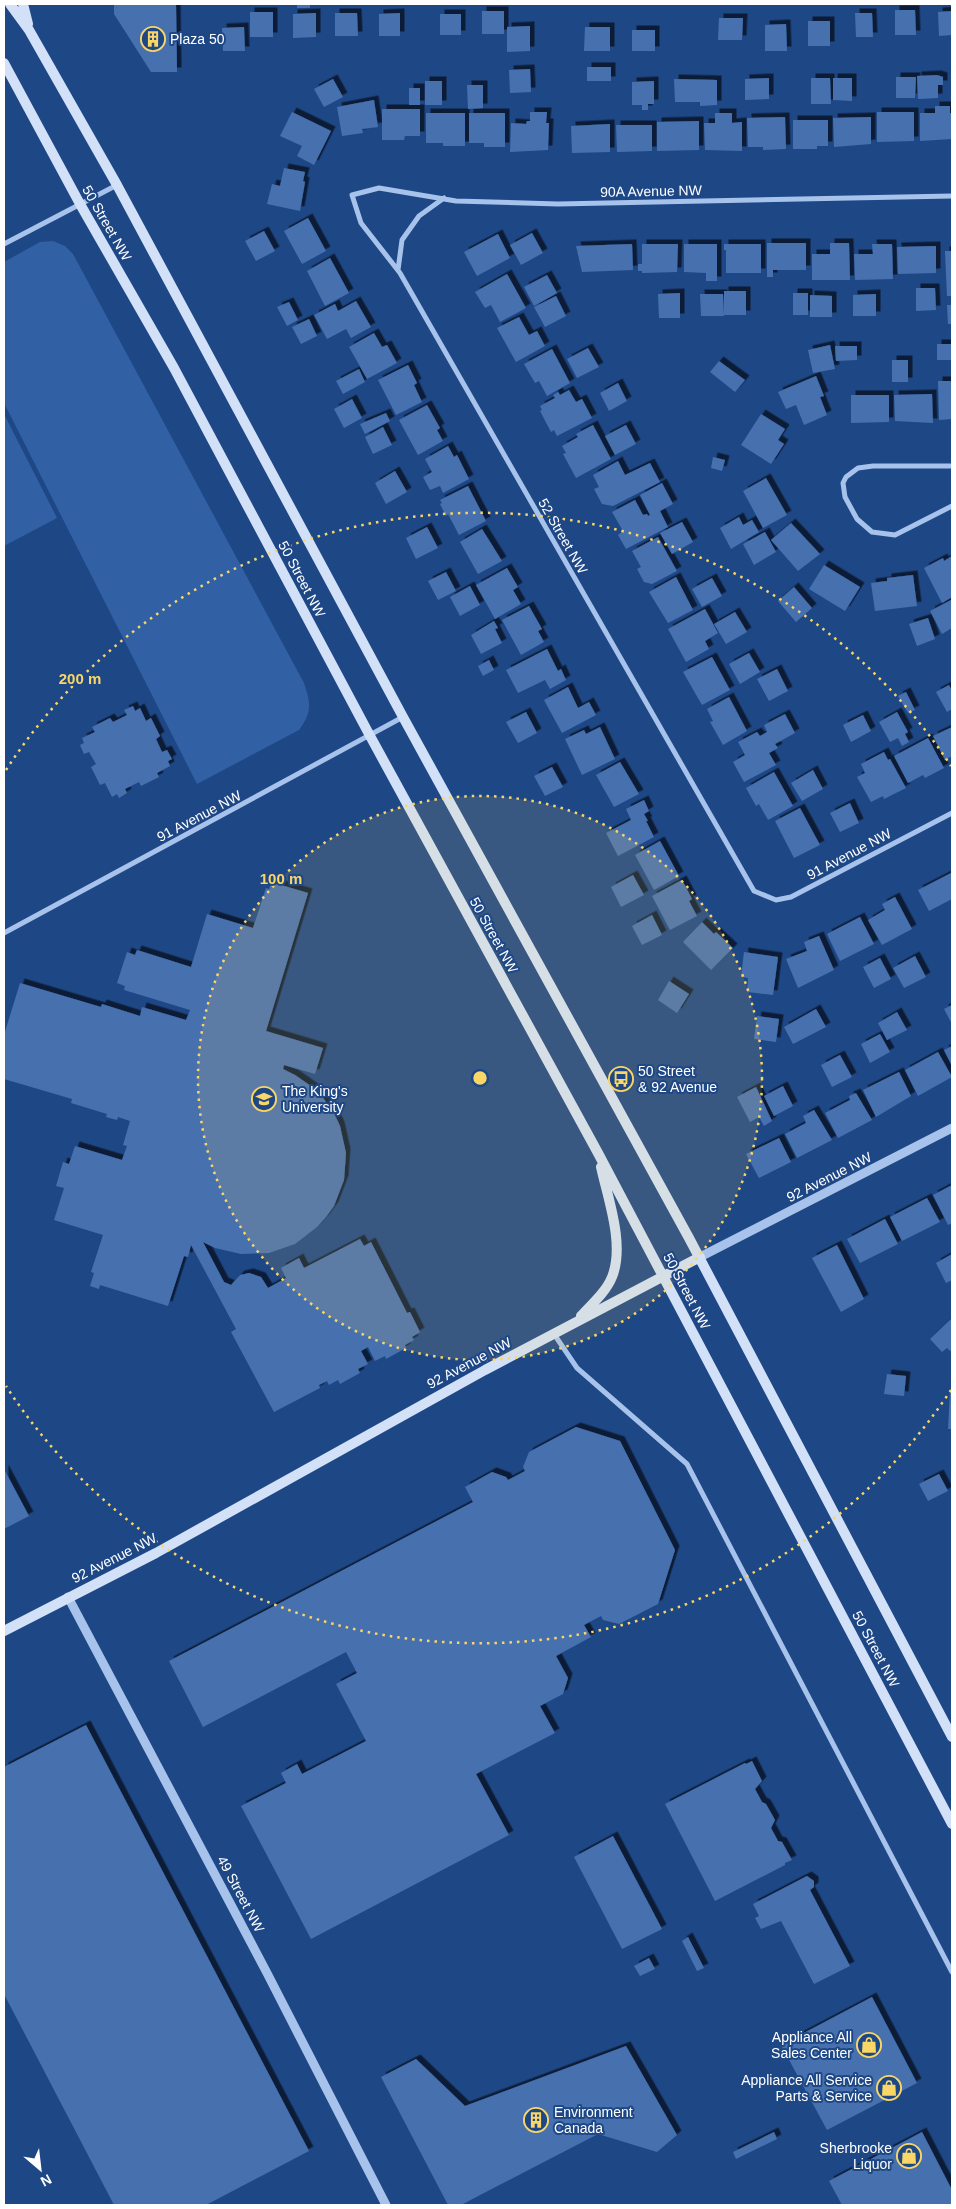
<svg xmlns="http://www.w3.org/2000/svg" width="956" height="2209" viewBox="0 0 956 2209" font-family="Helvetica,sans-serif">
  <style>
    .green { fill: #3160a4 }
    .building { fill: #4670af; filter: url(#shadow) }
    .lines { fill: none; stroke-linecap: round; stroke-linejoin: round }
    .minor { stroke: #a7c2eb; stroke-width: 5 }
    .tertiary { stroke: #a7c2eb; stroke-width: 9 }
    .secondary { stroke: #d2e1f8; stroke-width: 10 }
    .ring { fill: none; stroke: #fad666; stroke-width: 2.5; stroke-dasharray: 2.5 5 }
    .labels { text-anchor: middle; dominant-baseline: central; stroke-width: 4; stroke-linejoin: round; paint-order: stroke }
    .poi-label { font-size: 14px; fill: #fff; stroke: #1e4786; text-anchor: start }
    .street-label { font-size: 14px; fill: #fff; stroke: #1e4786 }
    .centre { fill: #fad666; stroke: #1e4786; stroke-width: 2.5 }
    .ring-label { font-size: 15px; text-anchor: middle; font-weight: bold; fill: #fad666; stroke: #1e4786; stroke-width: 4; stroke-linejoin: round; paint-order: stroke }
  </style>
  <defs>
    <filter id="shadow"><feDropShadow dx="4.5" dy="-4.5" stdDeviation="0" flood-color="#0009"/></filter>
  </defs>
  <rect width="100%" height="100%" fill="#1e4786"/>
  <path class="green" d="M53 241 65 246 73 254 304 683C311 704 312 712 299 730L197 784 4 403V262L40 242Z
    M4 414 57 518 4 546Z"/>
  <path class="building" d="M114 4H176L177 72H151L114 14Z
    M297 4H310V8H297Z
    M895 10H915L916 35H895Z
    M482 11H504V34H482Z
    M952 11V35L939 36 938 12Z
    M250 12H273V37H250Z
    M316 13V37L293 38V14Z
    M335 13H357L358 36H335Z
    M400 13V36H379V14Z
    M855 13H872L873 37H856Z
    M440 14H461V35H440Z
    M719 18H743L742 40H718Z
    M808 21H830V46H808Z
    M786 24 787 51H765V25Z
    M530 26V51L507 52V27Z
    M244 27 245 51H223L222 28Z
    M585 27H610V51H584Z
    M632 30H655V51H632Z
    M587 67H611V81H587Z
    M530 69 531 92 510 93 509 70Z
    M937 75 943 77V85H938V98L918 99 917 76Z
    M896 77H916L915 98H896Z
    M769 78V99L745 100V79Z
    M811 78H830L831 104H811Z
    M833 78H852V101L833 100Z
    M333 79 343 97 324 107 314 89Z
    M674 79 717 80V105L700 106V102H675Z
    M425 81H442V105H425Z
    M654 81V104H648V110H642V105H632V82Z
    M467 85H483V108L468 109Z
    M409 88H420V105H409Z
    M374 100 378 127 362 129 363 133 342 136 337 107Z
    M935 106H950V113H952V139L920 141V113H935Z
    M382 109H420V136H405L404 140H382Z
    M292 112 331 131 314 165 297 156 302 146 280 136Z
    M530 112H547L546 123H549L548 150 510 152 511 123 526 124 527 121H530Z
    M877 112H914V141L877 142Z
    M426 113H465V146H443V143H426Z
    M469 113H505V147H484V143H469Z
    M715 113H732V123L742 122V151L705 150 704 123H715Z
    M785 117 786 149 763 150V147H748L747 118Z
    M871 117V144L834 147 833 118Z
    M793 120H828V146H817V149H793Z
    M699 121V150L657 151V122Z
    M610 124V152L572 153 571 126Z
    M616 125H652V151L617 152Z
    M284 168 305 172 303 181 305 182 300 211 267 204 272 184 280 186Z
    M308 218 326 251 302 264 284 231Z
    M264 231 275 251 256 261 245 241Z
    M532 233 543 253 521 265 510 245Z
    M498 234 510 258 477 276 464 252Z
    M767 243H806V270H773V277H767Z
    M830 243H849L850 280H812V254H830Z
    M632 244 633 270 582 272 576 246Z
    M642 244H678L677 272 642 273V271H638V264H642Z
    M684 244H717V281H706V273L684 272Z
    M724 244H761V273H726V250H724Z
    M872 244H892L893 279 855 280 854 254H873Z
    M936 246V273L898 274 897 247Z
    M945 251H952V296H947Z
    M330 258 349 293 325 306 307 271Z
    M507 274 526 308 500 322 491 305 485 308 475 292Z
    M547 275 557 293 534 306 524 287Z
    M916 288H935L936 310 916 311Z
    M724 291H746V315H724Z
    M680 293V318H659L658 294Z
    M793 293H808V315H793Z
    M700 294H723L724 316H701Z
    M876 294V316H853V295Z
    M810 295 832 296V317H810Z
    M556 296 566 316 545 327 534 307Z
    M356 301 371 327 351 338 346 329 327 339 314 315 335 304 338 311Z
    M289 302 298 320 287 326 277 307Z
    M947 305H952V324H948Z
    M519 317 529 335 537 331 545 346 516 362 497 328Z
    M309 319 317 336 301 344 292 327Z
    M374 333 382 347 387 345 397 363 367 379 349 347Z
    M937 344H952V360H937Z
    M830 345 835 369 813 373 808 350Z
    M835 346H857V360L836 361Z
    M588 348 599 367 577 378 567 359Z
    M552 349 570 383 547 396 539 381 535 383 524 364Z
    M892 360H908V382H892Z
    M719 361 745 380 735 392 710 372Z
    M408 365 417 383 414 385 422 402 396 415 378 380Z
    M359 369 365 382 343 394 336 381Z
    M816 376 824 396 820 397 827 415 804 425 796 405 786 409 778 392Z
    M938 381H952V419L939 420Z
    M618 383 627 401 609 411 600 393Z
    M569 390 576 402 582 399 592 418 557 436 554 430 551 432 540 411 542 410 540 406 555 398 553 395 558 392 560 395Z
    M932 394 933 423 895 421 894 395Z
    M851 395H889V422L851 423Z
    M352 399 362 418 344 428 334 409Z
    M427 405 440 428 437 430 443 441 418 455 399 420Z
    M386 413 390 421 365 434 360 424Z
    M761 414 785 429 778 440 784 444 771 464 741 445Z
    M593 425 611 459 576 478 563 454 566 453 562 446 578 437 576 434Z
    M626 425 636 444 615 455 605 436Z
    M383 427 392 445 373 454 365 437Z
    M448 446 454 457 457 455 469 479 443 493 440 486 430 490 423 477 432 472 425 459Z
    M713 457 725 460 722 471 711 468Z
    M618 461 625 475 650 463 660 482 613 506 602 504 594 489 599 487 593 475Z
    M395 471 407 492 386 504 375 483Z
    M766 478 787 515 763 528 743 491Z
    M662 483 673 504 660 511 668 527 626 549 618 535 623 531 612 512 635 500 643 515 647 514 648 516 650 515 640 495Z
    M468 486 486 521 459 535 448 514 446 516 440 504 442 503 440 500Z
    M739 517 743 525 752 520 759 532 731 549 720 528Z
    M682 522 693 542 672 554 660 533Z
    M791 523 820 554 798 571 771 540Z
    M427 527 438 548 416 559 406 538Z
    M482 529 502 561 478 574 460 542Z
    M765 532 776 552 754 565 743 544Z
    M658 537 677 571 652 584 644 582 637 569 641 567 632 551Z
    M952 556V597L942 603 924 568 943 558 944 561Z
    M824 565 860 587 845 611 809 589Z
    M507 568 518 587 513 590 521 604 495 619 476 585Z
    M446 572 456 591 438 600 428 581Z
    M913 575 917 606 875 611 871 583 887 581V578Z
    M676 577 693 610 668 623 649 592Z
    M712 578 722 596 702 607 692 589Z
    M470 586 480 605 460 616 450 597Z
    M794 587 812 608 796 622 778 601Z
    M951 600 952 628 942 634 930 611Z
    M529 606 542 629 538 631 544 642 521 655 502 620Z
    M705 609 718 633 705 641 709 649 686 662 668 629Z
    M735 612 747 632 726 644 714 624Z
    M928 618 935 639 917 646 909 624Z
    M494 621 498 628 495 629 502 643 481 654 471 635Z
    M547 649 558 671 561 669 566 680 550 689 545 680 518 693 506 670Z
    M749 653 760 672 740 684 729 664Z
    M712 657 730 690 702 705 683 672Z
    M489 660 494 670 483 676 478 666Z
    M777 669 788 691 769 701 757 679Z
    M949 685 952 691V709L947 712 936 692Z
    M568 687 578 708 589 702 596 715 562 733 544 700Z
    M906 692 915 710 908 713 898 696Z
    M729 697 747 731 723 745 710 722 713 721 707 709Z
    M133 706 135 711 140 708 146 721 151 718 160 736 156 739 162 752 167 750 172 759 168 761 170 766 157 773 159 777 141 786 139 782 125 789 127 793 119 798 117 794 112 797 105 783 100 785 91 767 96 764 89 752 84 754 80 745 84 743 82 738 95 732 92 727 110 718 113 722 127 715 124 710Z
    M526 712 537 733 518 743 506 722Z
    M897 712 908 732 905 734 909 742 902 746 898 738 890 742 879 722Z
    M785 714 795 733 775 744 778 748 769 753 776 765 744 782 733 762 745 755 738 742 757 732 760 736 767 732 764 725Z
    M863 715 871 731 851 742 843 725Z
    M600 727 615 759 582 775 565 739 584 730 586 734Z
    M952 727V756L945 760 933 736Z
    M928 738 944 768 925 778 923 775 908 783 894 756Z
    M884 752 888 760 890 759 906 788 884 799 883 796 871 802 857 777 865 773 861 764Z
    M620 762 639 794 614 807 596 775Z
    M552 767 563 787 545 796 534 776Z
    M813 770 823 789 802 801 791 783Z
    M774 772 793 806 768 820 759 804 756 806 746 788Z
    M644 800 649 811 644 814 648 821H646L654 837 618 856 606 833 631 820 626 809Z
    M850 803 859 823 840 832 830 813Z
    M800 808 820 845 794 858 775 821Z
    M660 841 679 876 654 890 635 855Z
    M951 873 952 899 929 911 918 890Z
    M633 875 644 895 621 907 611 887Z
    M682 880 692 899 689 901 697 916 670 930 652 896Z
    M271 882 308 893 266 1031 323 1048 315 1074 284 1065 283 1069 295 1075 318 1091 334 1113 340 1126 346 1153 344 1180 334 1206 326 1217 317 1227 295 1244 269 1253 241 1254 215 1248 203 1242 224 1282 231 1285 240 1275 249 1273 261 1277 268 1288 286 1278 281 1268 299 1258 304 1268 360 1239 364 1246 371 1242 407 1313 410 1312 420 1332 412 1337 414 1340 405 1345 406 1348 386 1359 385 1356 375 1361 368 1347 361 1351 368 1364 358 1369 360 1373 340 1384 338 1380 329 1385 327 1381 319 1385 320 1388 274 1412 231 1332 236 1329 191 1245 188 1257 184 1256 168 1306 100 1285 99 1289 90 1286 94 1273 91 1272 103 1235 54 1220 64 1188 56 1186 63 1162 69 1164 75 1146 122 1160 127 1146 123 1145 130 1121 118 1117 117 1120 106 1117 107 1114 71 1103 72 1099 4 1079V1035L20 983 101 1007 102 1004 140 1016 142 1007 186 1020 190 1010 124 990 125 986 117 983 127 952 135 955 137 950 191 967 207 914 253 928 266 888 269 889Z
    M895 897 912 929 882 945 868 920 885 910 882 904Z
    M652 915 662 935 642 945 632 926Z
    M860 917 874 944 840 961 827 934Z
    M702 922 714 934 716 932 733 948 711 970 683 942Z
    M819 936 834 970 798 988 786 959 807 951 804 942Z
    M744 952 778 957 773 995 747 992 748 978 741 977Z
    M915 956 926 977 904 988 893 968Z
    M880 958 891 979 874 988 863 967Z
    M669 981 689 994 677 1013 658 1000Z
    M952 1005V1024L944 1009Z
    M816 1009 826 1027 793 1044 784 1027Z
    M897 1012 907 1030 887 1040 878 1023Z
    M757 1016 779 1019 776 1042 754 1039Z
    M880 1034 890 1052 870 1063 861 1044Z
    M952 1046V1066L944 1050Z
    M938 1052 952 1077 918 1096 905 1070Z
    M840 1055 852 1077 832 1087 821 1065Z
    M899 1072 911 1096 876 1117 863 1090Z
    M783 1086 793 1106 774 1116 764 1096Z
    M756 1087 772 1121 764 1126 759 1117 750 1122 737 1097Z
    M856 1093 872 1120 838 1138 825 1113 850 1100 849 1096Z
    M814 1110 832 1140 797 1158 785 1134 806 1123 803 1116Z
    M779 1138 791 1162 759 1178 746 1154Z
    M952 1185V1223L948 1225 933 1195Z
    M927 1198 940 1222 902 1241 890 1217Z
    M885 1219 898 1244 860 1263 847 1239Z
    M837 1245 864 1299 841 1312 812 1258Z
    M952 1254V1280L946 1283 936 1263Z
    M952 1318V1349L950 1351 947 1348 942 1352 930 1339Z
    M887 1374 906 1376 904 1396 884 1394Z
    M950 1391H952V1429H948Z
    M576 1427 620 1441 675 1550 658 1604 619 1624 603 1620 601 1616 584 1625 591 1637 556 1656 568 1678 563 1694 540 1706 555 1733 476 1774 509 1835 311 1939 241 1806 286 1783 281 1773 297 1764 302 1774 366 1741 336 1684 357 1673 346 1652 203 1727 169 1661 473 1502 465 1487 492 1472 506 1477 508 1480 525 1471 523 1467 529 1452Z
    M4 1469 29 1516 4 1529Z
    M939 1474 948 1491 928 1501 919 1484Z
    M86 1725 309 2151 206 2205H114L4 1994V1767Z
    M752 1761 762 1781 755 1789 762 1802 766 1804 775 1820 771 1828 778 1841 782 1842 792 1860 785 1863V1865L715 1901 665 1804 745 1763 746 1764Z
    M613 1836 662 1929 622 1949 574 1857Z
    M807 1876 814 1881V1887L810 1890 850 1966 814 1984 781 1921 761 1929 755 1918 759 1916 753 1904Z
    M688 1937 704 1968 697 1971 682 1941Z
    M649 1958 655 1969 640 1976 634 1966Z
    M872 1997 917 2083 827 2130 781 2045Z
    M626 2046 677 2135 657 2152 598 2134 461 2205H448L381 2077 416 2059 465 2106Z
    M774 2132 777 2139 736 2159 733 2152Z
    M922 2132 952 2190V2205H842L829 2181Z"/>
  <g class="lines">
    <path class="minor" d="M952 196 558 204 456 201 379 188 352 195 361 223 400 273 754 891 776 900 791 897 952 813
      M4 244 117 185
      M398 270 402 240 419 216 444 198
      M952 466H873L858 468 846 477 843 483 845 497 857 519 872 532 895 535 952 506
      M4 933 403 717
      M554 1334 577 1368 687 1464 952 1972"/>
    <path class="tertiary" d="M700 1257 952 1128
      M68 1597 267 1973 386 2205"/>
    <path class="secondary" d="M10 4 29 30 117 185 403 717 689 1238 952 1737
      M23 4 28 24
      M4 63 80 204 174 368 369 734 598 1153 952 1824
      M581 1316C592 1304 606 1292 612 1277 625 1245 608 1199 601 1167
      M4 1631 156 1553 485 1370 700 1257"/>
  </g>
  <circle cx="480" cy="1078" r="282" fill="#fad666" fill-opacity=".12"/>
  <g class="ring">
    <circle cx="480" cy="1078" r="282"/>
    <path d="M951 1390A565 565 0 0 1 6 1386M6 770A565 565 0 0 1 951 766"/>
  </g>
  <defs>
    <symbol id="building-ring" viewBox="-11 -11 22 22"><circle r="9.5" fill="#1e4786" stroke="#fad666" stroke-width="1.5"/><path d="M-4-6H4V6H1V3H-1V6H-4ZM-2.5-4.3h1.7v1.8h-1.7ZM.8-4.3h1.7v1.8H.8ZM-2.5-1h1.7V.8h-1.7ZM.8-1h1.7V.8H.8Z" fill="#fad666"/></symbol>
    <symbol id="bus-ring" viewBox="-11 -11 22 22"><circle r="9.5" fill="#1e4786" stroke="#fad666" stroke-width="1.5"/><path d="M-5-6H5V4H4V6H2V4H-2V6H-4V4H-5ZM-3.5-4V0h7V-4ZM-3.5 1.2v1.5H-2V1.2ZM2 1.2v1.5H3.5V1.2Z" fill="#fad666"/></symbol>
    <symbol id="university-ring" viewBox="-11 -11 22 22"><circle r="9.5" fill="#1e4786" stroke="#fad666" stroke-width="1.5"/><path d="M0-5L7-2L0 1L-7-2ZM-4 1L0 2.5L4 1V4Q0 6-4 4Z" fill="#fad666"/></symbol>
    <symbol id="shop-ring" viewBox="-11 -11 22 22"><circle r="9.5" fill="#1e4786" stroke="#fad666" stroke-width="1.5"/><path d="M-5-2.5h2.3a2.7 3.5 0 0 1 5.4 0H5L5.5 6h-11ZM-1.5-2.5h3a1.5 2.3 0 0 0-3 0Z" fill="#fad666"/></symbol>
  </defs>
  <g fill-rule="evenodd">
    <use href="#building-ring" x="139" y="25" width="28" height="28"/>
    <use href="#bus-ring" x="607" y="1065" width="28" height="28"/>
    <use href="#university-ring" x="250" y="1085" width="28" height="28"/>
    <use href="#shop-ring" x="855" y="2031" width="28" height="28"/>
    <use href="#shop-ring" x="875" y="2074" width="28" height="28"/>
    <use href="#building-ring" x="522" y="2106" width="28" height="28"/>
    <use href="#shop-ring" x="895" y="2142" width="28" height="28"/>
  </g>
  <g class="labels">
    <g class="poi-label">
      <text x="170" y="39">Plaza 50</text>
      <text x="638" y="1071">50 Street<tspan x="638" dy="16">&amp; 92 Avenue</tspan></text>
      <text x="282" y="1091">The King's<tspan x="282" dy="16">University</tspan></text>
      <text x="852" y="2037" text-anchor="end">Appliance All<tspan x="852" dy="16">Sales Center</tspan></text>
      <text x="872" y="2080" text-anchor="end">Appliance All Service<tspan x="872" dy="16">Parts &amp; Service</tspan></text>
      <text x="554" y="2112">Environment<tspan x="554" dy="16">Canada</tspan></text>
      <text x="892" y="2148" text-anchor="end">Sherbrooke<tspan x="892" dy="16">Liquor</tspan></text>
    </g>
    <g class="street-label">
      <text transform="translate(651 191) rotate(-1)">90A Avenue NW</text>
      <text transform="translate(107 223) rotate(60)">50 Street NW</text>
      <text transform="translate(563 536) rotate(60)">52 Street NW</text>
      <text transform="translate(302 579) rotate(62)">50 Street NW</text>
      <text transform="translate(199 816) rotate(-28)">91 Avenue NW</text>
      <text transform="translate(849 854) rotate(-28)">91 Avenue NW</text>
      <text transform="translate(494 935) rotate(61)">50 Street NW</text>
      <text transform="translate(829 1177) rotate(-27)">92 Avenue NW</text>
      <text transform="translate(687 1291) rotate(62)">50 Street NW</text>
      <text transform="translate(469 1363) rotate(-28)">92 Avenue NW</text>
      <text transform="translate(114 1558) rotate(-27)">92 Avenue NW</text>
      <text transform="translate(876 1649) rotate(62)">50 Street NW</text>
      <text transform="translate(241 1894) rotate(62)">49 Street NW</text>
    </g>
  </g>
  <circle cx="480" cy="1078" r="8" class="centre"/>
  <g class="ring-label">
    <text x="80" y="684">200 m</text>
    <text x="281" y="884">100 m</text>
  </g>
  <rect width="956" height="2209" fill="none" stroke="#ffffff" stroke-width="10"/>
  <g transform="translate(40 2169) rotate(152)" stroke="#1e4786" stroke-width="4" paint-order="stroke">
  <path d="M0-4L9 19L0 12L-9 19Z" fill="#ffffff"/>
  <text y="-8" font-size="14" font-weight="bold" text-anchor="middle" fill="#ffffff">N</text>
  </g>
</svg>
